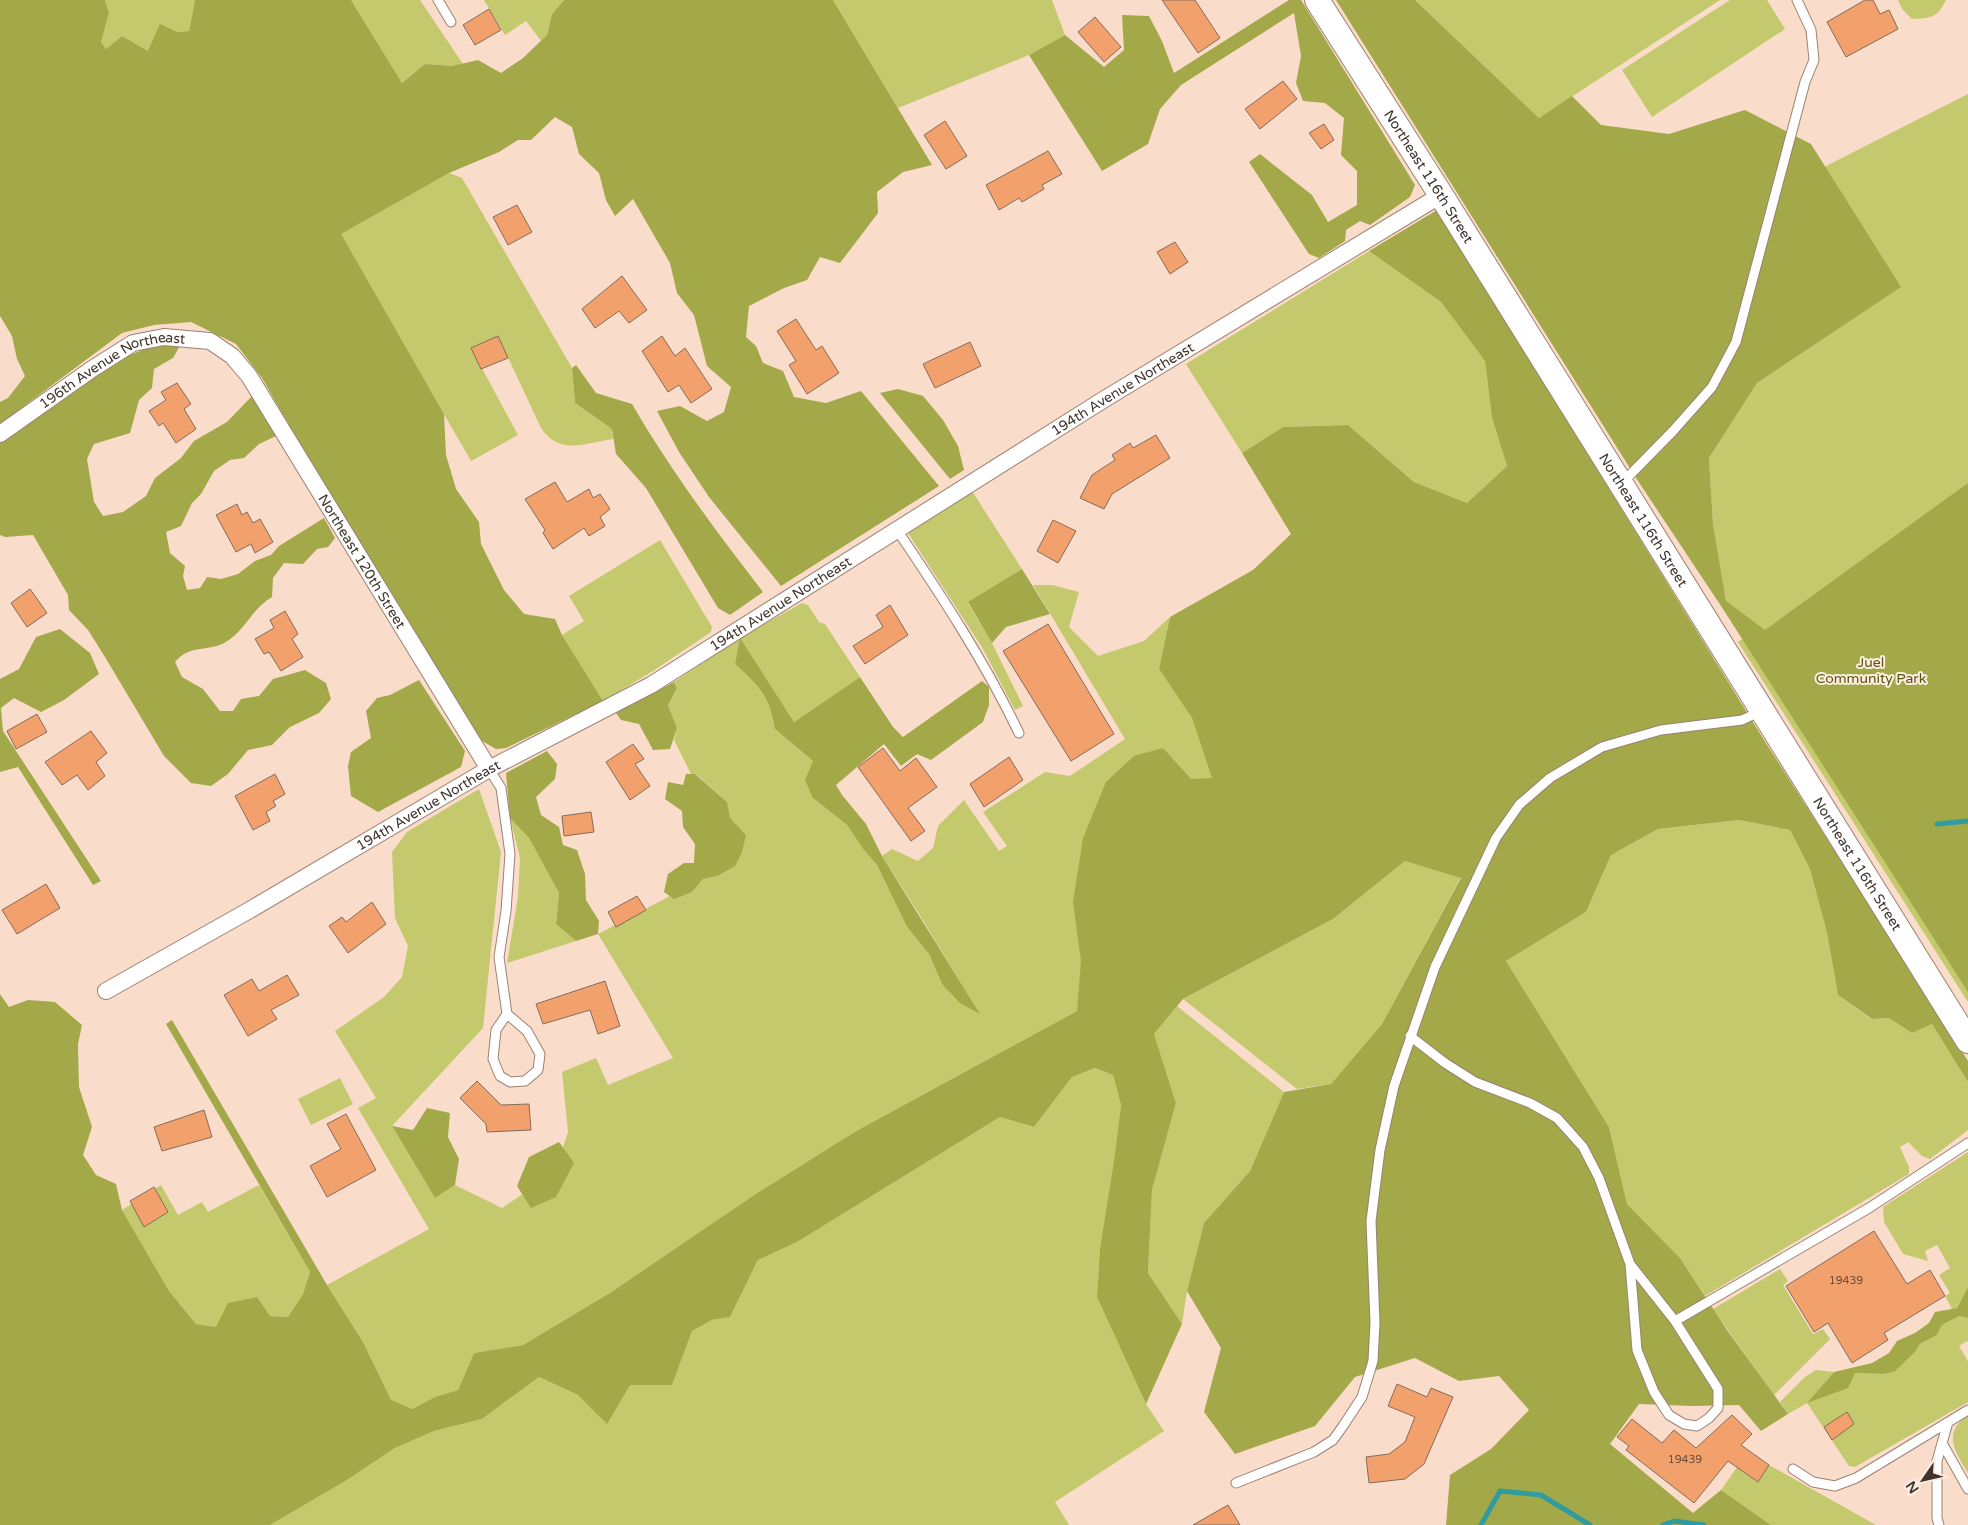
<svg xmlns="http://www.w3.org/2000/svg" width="1968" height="1525" viewBox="0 0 1968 1525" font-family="'Varela Round',sans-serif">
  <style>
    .green { fill: #c4c96d }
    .forest { fill: #a3a849 }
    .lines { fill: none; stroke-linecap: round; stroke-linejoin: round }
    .stream { stroke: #309c9f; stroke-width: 5 }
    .building { fill: #f2a16c; stroke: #856b5b }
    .lane-casing { stroke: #9c8171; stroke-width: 11 }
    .street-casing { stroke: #9c8171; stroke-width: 18 }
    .secondary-casing { stroke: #9c8171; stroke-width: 26 }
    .lane { stroke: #fff; stroke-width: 9 }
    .street { stroke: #fff; stroke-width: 16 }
    .secondary { stroke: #fff; stroke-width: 24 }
    .labels { text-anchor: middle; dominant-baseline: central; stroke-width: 4; stroke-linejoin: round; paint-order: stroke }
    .number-label { font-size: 11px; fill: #6c4e3c }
    .street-label { font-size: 14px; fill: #3f332c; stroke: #feece1 }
    .park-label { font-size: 14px; fill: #555710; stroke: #feece1 }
  </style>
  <rect width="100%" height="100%" fill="#fadcca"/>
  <path class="green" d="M105 0H195L189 31 177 32 148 51 122 36 106 49 101 42 109 13Z
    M351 0H420L463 64 453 66 425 64 402 83Z
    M484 0H564L552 14 547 35 541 41 526 21 505 35Z
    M833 0H1052L1065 35 1029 55 898 108Z
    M1415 0H1720L1539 118Z
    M1730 0H1767L1785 29 1652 117 1622 70Z
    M1898 0H1946C1937 18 1931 18 1912 19L1902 9Z
    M1968 94V1002L1738 642 1760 627 1726 602 1713 524 1709 458 1757 383 1900 287 1824 167Z
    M449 173 462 178 572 368 575 403 612 429 613 439C584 443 560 456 541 428L498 336 471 348 518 435 471 461 340 234Z
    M1369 251 1441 302 1485 361 1492 418 1507 466 1467 503 1414 482 1348 425 1283 427 1242 453 1186 364Z
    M972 491 1022 569 968 603 992 643 1023 706 1015 710 983 649 908 533Z
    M660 540 712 627 711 632 653 671 603 701 562 635 584 621 569 596Z
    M1033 585H1052L1079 592 1069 627 1098 656 1144 641 1170 617 1159 669 1192 718 1213 779H1191L1077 1011 858 1130 613 1291 523 1345 474 1353 458 1390 435 1397 412 1409 391 1401 363 1342 327 1285 429 1229 358 1108 376 1098 335 1031 384 997 402 977 408 946 395 918 392 852 407 832 479 789 501 852 483 1028 392 1126 435 1198 455 1185 502 1208 555 1172 568 1132 562 1072 596 1058 608 1085 673 1058 598 934 670 896 692 892 703 879 717 876 746 835 729 818 727 802 696 774H691L674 740 677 728 668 705 677 688 674 682 740 638 802 603 808 605 819 622 825 624 860 677 794 722 740 639 735 664C760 687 769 695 775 729L813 761V798L847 825 863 849 877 865 907 927 929 954 942 984 979 1013 916 909 882 856 892 849 918 861 933 848 938 826 964 800 999 851 1007 846 983 812 1045 772 1070 776 1125 739Z
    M510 818 529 838 559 893 556 924 576 941 507 963 518 897 520 858Z
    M1739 820 1790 830 1810 869 1827 933 1838 995 1871 1019 1889 1018 1912 1033 1932 1024 1968 1082V1130L1930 1159 1922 1156 1908 1142 1900 1147 1909 1167V1174L1705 1296 1680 1258 1627 1204 1609 1127 1506 961 1586 912 1611 855 1658 829Z
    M1405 861 1461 877 1382 1024 1331 1084 1297 1089 1183 999 1333 919Z
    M1177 1006 1284 1092 1250 1171 1204 1223 1187 1291 1182 1324 1148 1273 1152 1190 1176 1103 1154 1034Z
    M1095 1068 1113 1075 1121 1105 1114 1160 1100 1248 1097 1297 1146 1404 1164 1431 1055 1502 1069 1525H270L347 1480 395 1448 434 1431 482 1419 539 1377 578 1395 607 1423 630 1384 672 1385 692 1331 712 1320 730 1317 758 1260 797 1242 1000 1117 1034 1127 1072 1077Z
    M340 1078 353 1104 311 1125 298 1099Z
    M1968 1152V1287L1957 1308 1952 1309 1945 1296 1950 1293 1939 1275 1950 1268 1937 1245 1925 1251 1928 1261 1903 1254 1884 1222 1883 1207Z
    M161 1185 178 1215 202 1202 208 1212 259 1185 310 1272 303 1294 288 1317 270 1316 216 1327 196 1324 169 1291 122 1210Z
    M1780 1269 1788 1281 1783 1285 1813 1334 1823 1329 1830 1339 1774 1395 1713 1309Z
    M1959 1316 1968 1318V1343L1967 1341 1959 1346 1968 1361V1402L1855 1467 1849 1466 1807 1403 1788 1414 1780 1402 1805 1377 1816 1370 1834 1372 1808 1402 1855 1373 1884 1374 1915 1352 1920 1344 1937 1335 1942 1325Z
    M1968 1416V1473C1956 1453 1941 1432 1968 1416Z
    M1769 1465 1876 1525H1771L1721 1490 1737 1467 1758 1482Z"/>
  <path class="forest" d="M0 0H105L109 13 101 42 106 49 122 36 148 51 160 24 177 32 189 31 195 0H351L402 83 425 64 452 66 478 60 501 73 523 58 547 35 552 14 564 0H833L932 165 903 172 877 192 878 213 840 263 820 257 807 280 784 288 749 306 746 337 756 346 763 363 783 371 794 397 826 403 861 391 939 486 781 586 709 497 679 452 657 411 680 406 707 421 724 412 731 387 707 366 694 315 677 293 670 263 633 199 615 216 606 200 599 173 579 154 572 127 555 117 531 140H518L499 152 449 173 341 234 444 414 446 455 456 489 479 522 481 544 504 590 524 614 555 619 562 635 603 701 506 748 496 749 477 738 346 525 262 378 236 344 191 322 154 325 122 333 0 424V402L8 398 25 376 17 359 12 336 0 316Z
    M1289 0H1301L1415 185 1410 197 1370 225 1360 221 1346 230 1345 241 1319 258 1309 254 1249 162 1260 154 1312 195 1328 222 1357 205V171L1341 155 1344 118 1325 103 1303 101 1296 83 1301 56 1294 13 1181 85 1160 109 1148 144 1102 171 1029 55 1065 35 1104 67 1124 50 1122 15 1149 16 1162 41 1174 73Z
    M1336 0H1415L1539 118 1572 96 1601 125 1669 134 1745 110 1811 144 1901 287 1757 383 1709 458 1713 524 1726 601 1765 630 1968 483V992L1723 609 1638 481Z
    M1437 210 1759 732 1968 1061V1082L1932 1024 1912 1033 1889 1018 1872 1019 1838 995 1827 933 1810 869 1790 830 1739 820 1658 829 1611 855 1586 912 1506 961 1609 1127 1627 1204 1680 1258 1727 1330 1788 1414 1761 1431 1739 1405 1692 1406 1639 1404 1610 1444 1693 1513 1721 1490 1771 1525H1446L1450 1475 1491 1449 1529 1410 1499 1376 1459 1381 1415 1358 1355 1377 1315 1426 1235 1454 1204 1412 1221 1348 1187 1291 1204 1223 1250 1171 1284 1092 1331 1084 1382 1024 1461 878 1405 861 1333 919 1183 999 1154 1034 1176 1103 1152 1190 1148 1273 1182 1324 1146 1404 1097 1297 1100 1248 1114 1160 1121 1105 1113 1075 1095 1068 1072 1077 1034 1127 1000 1117 797 1242 758 1260 730 1317 712 1320 692 1331 672 1385H630L607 1424 578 1395 539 1377 482 1419 434 1431 395 1448 347 1480 270 1525H0V994L9 1007 28 1000 55 1002 82 1025 78 1044 79 1087 92 1127 83 1155 96 1175 116 1184 122 1210 169 1291 196 1324 216 1327 228 1303 257 1297 270 1316 288 1317 303 1294 310 1272 166 1024 172 1020 327 1285 363 1342 391 1400 412 1409 435 1397 458 1390 474 1353 523 1345 613 1291 756 1194 858 1130 1077 1011 1081 961 1073 902 1083 838 1106 782 1134 756 1163 748 1191 779 1212 778 1192 718 1159 669 1170 617 1253 570 1291 534 1242 453 1283 427 1348 425 1414 482 1467 503 1507 466 1492 418 1485 361 1441 302 1369 251Z
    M181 344 173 358 154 369 152 388 139 400 130 433 94 444 87 459 94 502 103 516 123 512 146 496 155 478 181 458 194 441 227 422 252 396 276 436 259 444 244 458 230 460 214 471 201 494 192 503 181 526 166 532 170 553 185 566 183 576 187 590 200 588 207 577 221 579 238 574 255 561 271 555 279 546 324 518 335 538 328 547 317 549 303 564 284 563 273 578 272 597C250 610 246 631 224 643 207 652 190 644 175 662L182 677 203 689 220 711H233L241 699 259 696 273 679 305 670 326 683 331 699 319 713 290 727 272 745 248 750 228 774 211 786 191 783 164 756 105 657 88 630 69 610 68 595 33 535 5 537 0 535V441L123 358 152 346Z
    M576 365 596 393 632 404C671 471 716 531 763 592L730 615 718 608 646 488 616 454 612 429 575 403 572 368Z
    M898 389 923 396 943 420 958 446 964 470 950 479 880 393Z
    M1022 569 1050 614 1006 627 992 643 968 602Z
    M60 629 90 653 99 674 64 700 41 712 14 698 1 708 3 731 101 881 93 885 18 767 0 772V679L19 669 36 637Z
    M740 638 794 722 860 677 893 727 903 737 982 681 989 687V705L983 722 931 760 917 754 901 766 884 744 836 785 842 795 866 824 882 856 980 1014 960 1003 942 984 929 954 907 927 877 865 863 849 847 825 813 798 805 780 813 761 775 729C769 695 760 687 735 664Z
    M419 680 465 751 461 767 378 812 351 796 348 766 351 752 371 738 366 711 377 698 390 695Z
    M674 682 677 688 668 705 677 728 670 749 653 750 639 724 621 720 616 713Z
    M547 751 557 764 555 779 536 797 541 815 559 827 563 845 577 850 585 874 586 900 599 921 598 934 576 941 556 924 559 893 529 838 510 818 506 773Z
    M686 774H695L727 802 730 818 746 835 742 852 735 866 717 876 703 879 692 892 674 899 664 892 668 874 684 863H694L695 844 683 827 682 811 665 799 668 782 683 785Z
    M427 1108 450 1113 448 1137 459 1159 455 1185 435 1198 392 1126 413 1130Z
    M559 1142 574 1163 556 1197 531 1208 517 1186 529 1157Z
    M1968 1287V1318L1959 1316 1942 1325 1937 1335 1920 1344 1915 1352 1895 1371 1884 1374 1855 1373 1848 1388 1807 1403 1834 1372 1872 1363 1889 1353 1897 1341 1915 1333 1929 1323 1935 1312 1957 1308Z"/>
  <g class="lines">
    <path class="stream" d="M1937 824 1968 821
      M1481 1525 1500 1491 1541 1495 1590 1525
      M1663 1525 1674 1521 1704 1525"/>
  </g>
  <path class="building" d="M1162 0H1195L1220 38 1198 53Z
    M1865 0H1873L1880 14 1889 10 1898 29 1846 57 1827 22Z
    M489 9 501 30 475 45 463 25Z
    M1095 17 1121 47 1104 62 1078 32Z
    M1283 81 1297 99 1260 129 1245 109Z
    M945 121 967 156 946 169 924 135Z
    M1324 124 1334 140 1321 149 1309 133Z
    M1048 151 1062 174 1042 185 1044 189 1022 202 1019 198 999 210 986 185Z
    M517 205 532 232 508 245 493 217Z
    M1175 242 1188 262 1170 274 1157 252Z
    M622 276 647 310 629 323 619 311 595 328 582 309Z
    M796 319 816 350 822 346 839 373 807 394 789 365 796 361 777 331Z
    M498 336 508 358 481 369 471 348Z
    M662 336 675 356 685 348 712 389 691 403 679 385 668 392 642 351Z
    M970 342 981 366 935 388 923 364Z
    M177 383 191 404 184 409 196 429 176 443 163 423 159 426 149 411 166 400 161 392Z
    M1156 435 1170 458 1112 494 1104 509 1080 498 1092 475 1115 460 1112 455 1130 443 1133 448Z
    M555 482 567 502 589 489 593 498 600 494 610 509 600 517 605 526 589 536 584 528 553 549 543 533 545 530 525 499Z
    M237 504 242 515 247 512 253 523 260 519 273 542 255 553 251 544 236 552 216 515Z
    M1053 520 1076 531 1058 563 1037 551Z
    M30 589 47 613 27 627 11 603Z
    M890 605 908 635 865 664 853 646 883 627 876 615Z
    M285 611 298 634 292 639 303 657 281 671 269 652 264 654 255 639 274 628 270 620Z
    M1048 624 1114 734 1071 761 1003 651Z
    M37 714 47 732 16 749 7 731Z
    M91 731 107 753 96 762 105 776 88 790 77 775 62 785 45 762Z
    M633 744 644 759 635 764 650 786 630 800 606 762Z
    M883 748 900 771 916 758 937 787 908 808 925 831 911 841 858 767Z
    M1009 757 1023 780 984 807 970 784Z
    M275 774 285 794 273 801 276 806 266 812 270 821 253 830 235 796Z
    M591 812 594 832 564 836 562 816Z
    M46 884 60 908 17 934 2 910Z
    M637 896 646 910 616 927 608 912Z
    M372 902 386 924 348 953 329 926 342 917 346 922Z
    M287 975 299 995 271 1010 277 1019 248 1036 224 995 252 979 259 991Z
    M605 981 620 1026 598 1034 590 1010 543 1024 536 1004Z
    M477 1081 501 1105 529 1104 531 1130 487 1132 486 1124 460 1098Z
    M204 1110 212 1137 162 1151 154 1127Z
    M346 1114 376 1170 327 1197 310 1166 341 1149 327 1124Z
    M154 1187 168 1212 144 1227 130 1201Z
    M1874 1231 1907 1284 1930 1270 1945 1296 1884 1333 1888 1340 1852 1363 1828 1323 1814 1332 1786 1286Z
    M1397 1384 1427 1397 1431 1388 1453 1397 1424 1464 1405 1479 1369 1483 1366 1457 1389 1454 1405 1442 1415 1417 1388 1406Z
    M1847 1412 1854 1424 1832 1440 1824 1427Z
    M1732 1415 1752 1434 1741 1445 1769 1465 1758 1482 1728 1461 1694 1503 1626 1450 1629 1446 1617 1437 1632 1419 1662 1443 1674 1430 1696 1448Z
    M1228 1505 1240 1525H1193Z"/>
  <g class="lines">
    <defs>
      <path id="lane" d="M438 0 451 22
        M1621 484 1673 431 1712 387 1736 342 1805 82 1814 60 1811 30 1797 0
        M897 530C941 595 985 662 1019 733
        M489 769 501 788 510 854 506 911 499 957 507 1014 527 1031 540 1054 538 1070 525 1081 510 1082 500 1076 493 1059 496 1030 507 1014
        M1410 1036 1445 1063 1475 1082 1530 1103 1557 1118 1583 1147 1599 1178 1630 1264 1637 1350 1654 1392 1669 1415 1684 1424 1697 1426 1709 1418 1718 1408V1389L1675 1321 1630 1264
        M1675 1321 1869 1208 1968 1143
        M1942 1443 1968 1489
        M1793 1469 1813 1482 1835 1486 1856 1478 1968 1410
        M1236 1483 1314 1452 1333 1440 1343 1426 1362 1397 1373 1361 1375 1323 1371 1221 1380 1150 1394 1086 1435 967 1496 838 1519 805 1550 778 1602 747 1661 730 1742 720 1761 711
        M1939 1525 1937 1518V1461L1948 1422"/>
      <g id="street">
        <path id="s1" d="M0 434 92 369 133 343 164 337 210 341 232 356 249 376 489 769"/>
        <path id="s2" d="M106 991 248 911 489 769 651 685 1103 400 1441 195"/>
      </g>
      <g id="secondary">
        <path id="s3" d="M1317 0 1441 195 1968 1041"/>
      </g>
    </defs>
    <use href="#lane" class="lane-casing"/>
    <use href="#street" class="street-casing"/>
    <use href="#secondary" class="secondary-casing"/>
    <use href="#lane" class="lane"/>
    <use href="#street" class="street"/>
    <use href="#secondary" class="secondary"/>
  </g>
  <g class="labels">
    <g class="number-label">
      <text x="1846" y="1280">19439</text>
      <text x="1685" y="1459">19439</text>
    </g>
    <g class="street-label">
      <text stroke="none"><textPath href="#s3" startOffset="209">Northeast 116th Street</textPath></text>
      <text stroke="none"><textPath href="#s1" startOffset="132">196th Avenue Northeast</textPath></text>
      <text stroke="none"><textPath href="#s2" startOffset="1182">194th Avenue Northeast</textPath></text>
      <text stroke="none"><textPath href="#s3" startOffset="614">Northeast 116th Street</textPath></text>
      <text stroke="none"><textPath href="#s1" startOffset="509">Northeast 120th Street</textPath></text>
      <text stroke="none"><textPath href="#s2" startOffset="778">194th Avenue Northeast</textPath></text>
      <text stroke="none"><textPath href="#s2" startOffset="372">194th Avenue Northeast</textPath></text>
      <text stroke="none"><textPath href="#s3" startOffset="1019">Northeast 116th Street</textPath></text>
    </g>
    <g class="park-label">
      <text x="1871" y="662">Juel<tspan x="1871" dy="16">Community Park</tspan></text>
    </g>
  </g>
  <g transform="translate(1923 1480) rotate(236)" stroke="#feece1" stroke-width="4" paint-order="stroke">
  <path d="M0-4L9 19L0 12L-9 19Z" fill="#3f332c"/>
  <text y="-8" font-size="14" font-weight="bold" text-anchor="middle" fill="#3f332c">N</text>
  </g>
</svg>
